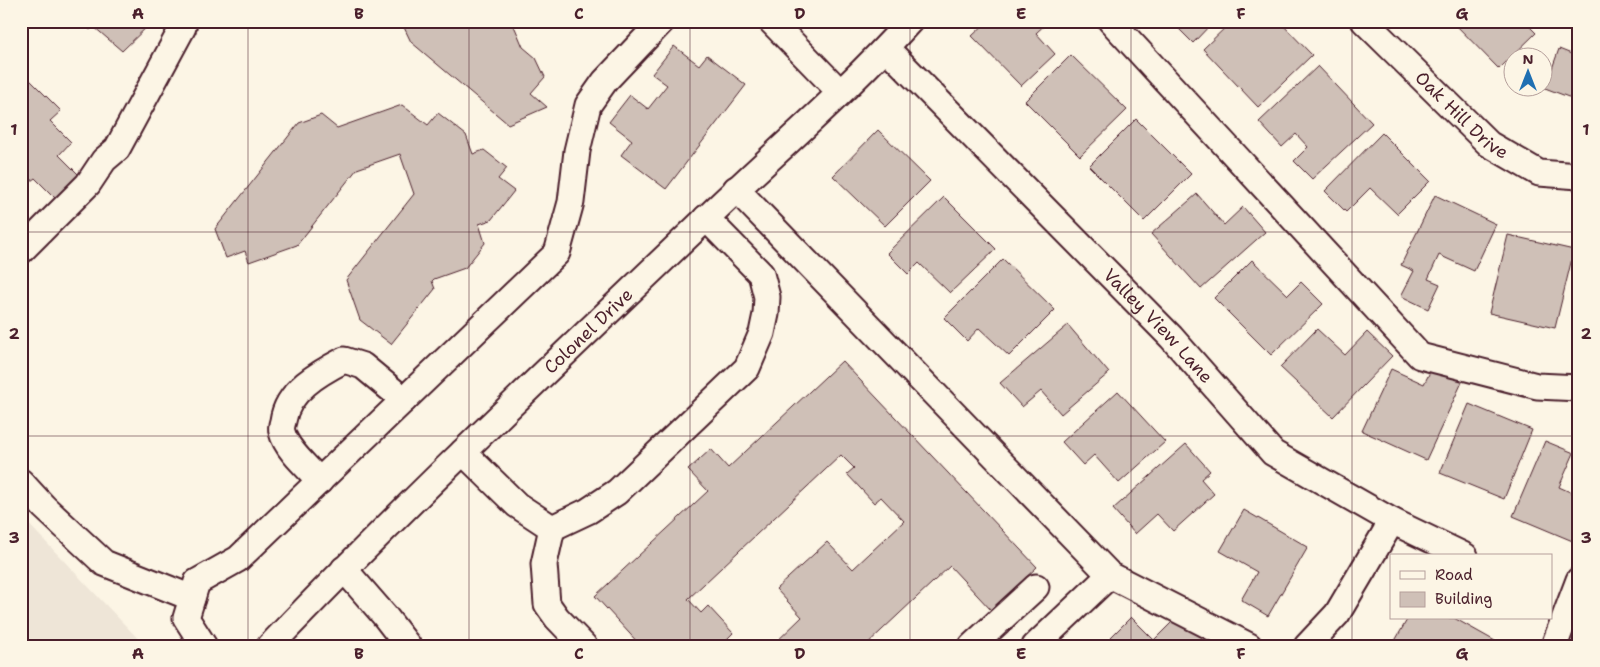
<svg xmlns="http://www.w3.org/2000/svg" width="1600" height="667" viewBox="0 0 1600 667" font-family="'Shantell Sans',sans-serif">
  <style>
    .built { fill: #eee5d7 }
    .building { fill: #cfc0b7; stroke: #4a1f2b }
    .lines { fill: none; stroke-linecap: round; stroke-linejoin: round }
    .minor-casing { stroke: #4a1f2b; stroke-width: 29 }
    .minor { stroke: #fcf5e5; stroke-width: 25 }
    .grid { fill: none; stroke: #4a1f2b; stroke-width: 1; stroke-opacity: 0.55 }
    .labels { text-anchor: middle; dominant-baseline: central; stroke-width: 4; stroke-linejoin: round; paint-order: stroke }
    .street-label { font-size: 18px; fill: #4a1f2b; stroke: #fcf5e5 }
    .neatline { fill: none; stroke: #4a1f2b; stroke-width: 2 }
    .grid-label { font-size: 16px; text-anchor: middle; font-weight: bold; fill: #4a1f2b }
  </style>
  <rect width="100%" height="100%" fill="#fcf5e5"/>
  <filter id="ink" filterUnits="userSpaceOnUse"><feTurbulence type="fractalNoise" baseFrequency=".02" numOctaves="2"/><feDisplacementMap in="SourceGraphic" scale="10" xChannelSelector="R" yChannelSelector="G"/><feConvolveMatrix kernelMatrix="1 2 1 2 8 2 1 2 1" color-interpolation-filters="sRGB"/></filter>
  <g filter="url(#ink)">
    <path class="built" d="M21 516 145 646H21Z"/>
    <path class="building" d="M81 21H153L122 51 93 26 90 30Z
      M401 21H506L515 28 523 47 536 58 545 77 531 93 547 107 508 124 411 42Z
      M988 21H1049L1036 33 1055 54 1021 86 972 36Z
      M1171 21H1214L1193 43Z
      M1232 21H1279L1312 55 1258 107 1203 49Z
      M1452 21H1524L1536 33 1499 69Z
      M674 46 699 65 707 55 746 85 666 189 621 155 632 140 609 122 630 95 648 109 667 85 652 74Z
      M1559 49 1579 57V101L1545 88Z
      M1071 55 1127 110 1080 156 1025 101Z
      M1318 66 1372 123 1312 179 1294 161 1308 147 1296 134 1282 147 1259 122Z
      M21 71 61 111 50 121 71 142 59 155 83 179 60 203 35 178 23 187 21 185Z
      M402 105 428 125 438 113 466 135 473 154 484 150 507 168 498 179 514 191 491 220 479 224 485 243 465 268 434 279 432 281 435 289 391 344 360 320 346 280 414 194 400 154 357 169 297 245 249 262 245 251 226 258 215 229 299 123 321 115 337 128Z
      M1136 119 1191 174 1144 221 1089 166Z
      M878 130 930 181 885 226 833 176Z
      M1382 133 1430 181 1397 214 1370 188 1346 212 1325 191Z
      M1197 194 1224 225 1243 207 1265 232 1201 289 1151 234Z
      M1435 195 1496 224 1474 271 1439 255 1428 279 1440 284 1428 309 1401 296 1414 271 1401 265Z
      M944 197 996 249 950 293 919 263 908 274 887 253Z
      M1508 235 1574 250 1555 328 1489 313Z
      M1003 259 1055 310 1009 356 979 328 967 341 944 318Z
      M1252 260 1288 295 1301 282 1323 304 1271 355 1214 298Z
      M1579 301V326L1574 325Z
      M1068 325 1109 373 1061 414 1041 391 1022 407 1000 383Z
      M1317 329 1345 355 1367 332 1392 356 1333 417 1280 367Z
      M842 361 1037 567 991 610 950 566 865 646H772L802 617 776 589 827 542 853 569 904 521 881 497 874 503 847 474 854 468 841 455 688 599 701 613 708 606 733 633 726 640 732 646H641L595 596 708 491 688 470 711 449 728 468Z
      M1433 366 1463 380 1426 460 1362 431 1391 369 1424 384Z
      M1118 391 1165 442 1119 483 1094 455 1083 465 1062 442Z
      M1469 404 1532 430 1504 499 1440 473Z
      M1545 441 1574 453 1559 487 1579 496V533L1575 542 1513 516Z
      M1186 444 1210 471 1201 479 1214 494 1173 531 1157 514 1135 534 1113 509Z
      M1244 510 1308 547 1268 616 1241 600 1257 572 1220 551Z
      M1180 614 1211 646H1119L1110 638 1131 617 1154 640Z
      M1408 618H1454L1495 641 1492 646H1392Z"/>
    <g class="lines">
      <defs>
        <g id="minor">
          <path d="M771 21 840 92"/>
          <path d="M1111 21 1420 356 1537 386 1579 388"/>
          <path id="s1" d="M1364 21 1489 144 1539 173 1579 176"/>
          <path id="s2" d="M886 48 1171 337 1273 453 1392 521 1465 556"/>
          <path d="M736 189 1110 575 1249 646"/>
          <path d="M21 251 88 184 104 160 117 149 183 27 184 21"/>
          <path d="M463 452 517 505 552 528 588 511 617 492 747 368 762 333 766 314 767 297 761 274 706 218"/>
          <path d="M320 481C308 468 286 449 282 432 281 429 282 424 283 421 287 391 319 373 344 360L363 366 404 400"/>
          <path d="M21 482 44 507 104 563 192 598"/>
          <path d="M552 528 544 564 547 604 557 618 584 646"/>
          <path d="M344 569 384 615 408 646"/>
          <path d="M204 646 186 618 197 582 238 559 557 253 571 202 577 151 588 105 605 81 662 21"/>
          <path id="s3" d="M270 646C414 495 566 353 716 209 781 147 850 88 910 21"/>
          <path d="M972 646 1036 587"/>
          <path d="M1035 646 1110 575"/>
          <path d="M1307 646 1337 614 1392 521"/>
          <path d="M1554 646 1579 580"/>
        </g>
      </defs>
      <use href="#minor" class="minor-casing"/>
      <use href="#minor" class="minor"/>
    </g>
  </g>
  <path class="grid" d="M248 21V646M469 21V646M690 21V646M910 21V646M1131 21V646M1352 21V646M21 232H1579M21 436H1579"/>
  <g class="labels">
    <g class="street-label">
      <text stroke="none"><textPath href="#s1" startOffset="136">Oak Hill Drive</textPath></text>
      <text stroke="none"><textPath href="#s2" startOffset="389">Valley View Lane</textPath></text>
      <text stroke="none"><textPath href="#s3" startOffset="448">Colonel Drive</textPath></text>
    </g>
  </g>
  <rect width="1600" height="667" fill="none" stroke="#fcf5e5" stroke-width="55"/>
  <rect x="1390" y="554" width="162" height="65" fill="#fcf5e5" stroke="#b59f9b"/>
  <rect x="1400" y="571" width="25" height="8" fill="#fcf5e5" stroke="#b59f9b"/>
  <text x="1435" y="580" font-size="15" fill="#4a1f2b">Road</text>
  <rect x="1400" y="592" width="25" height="15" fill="#cfc0b7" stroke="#b59f9b"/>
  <text x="1435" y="604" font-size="15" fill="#4a1f2b">Building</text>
  <g transform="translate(1528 72)"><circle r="24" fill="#fcf5e5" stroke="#b59f9b"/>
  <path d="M0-4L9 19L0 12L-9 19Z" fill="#1f6fb2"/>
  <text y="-8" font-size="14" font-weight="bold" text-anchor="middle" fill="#4a1f2b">N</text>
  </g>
  <rect x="28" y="28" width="1544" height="612" class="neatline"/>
  <g class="grid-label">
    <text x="138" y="19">A</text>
    <text x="359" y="19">B</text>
    <text x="579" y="19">C</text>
    <text x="800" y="19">D</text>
    <text x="1021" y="19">E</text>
    <text x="1241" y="19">F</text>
    <text x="1462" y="19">G</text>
    <text x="14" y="135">1</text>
    <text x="1586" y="135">1</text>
    <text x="14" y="339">2</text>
    <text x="1586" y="339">2</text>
    <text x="14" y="543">3</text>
    <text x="1586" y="543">3</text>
    <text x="138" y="659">A</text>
    <text x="359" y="659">B</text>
    <text x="579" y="659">C</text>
    <text x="800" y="659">D</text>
    <text x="1021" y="659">E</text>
    <text x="1241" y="659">F</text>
    <text x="1462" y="659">G</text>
  </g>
</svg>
